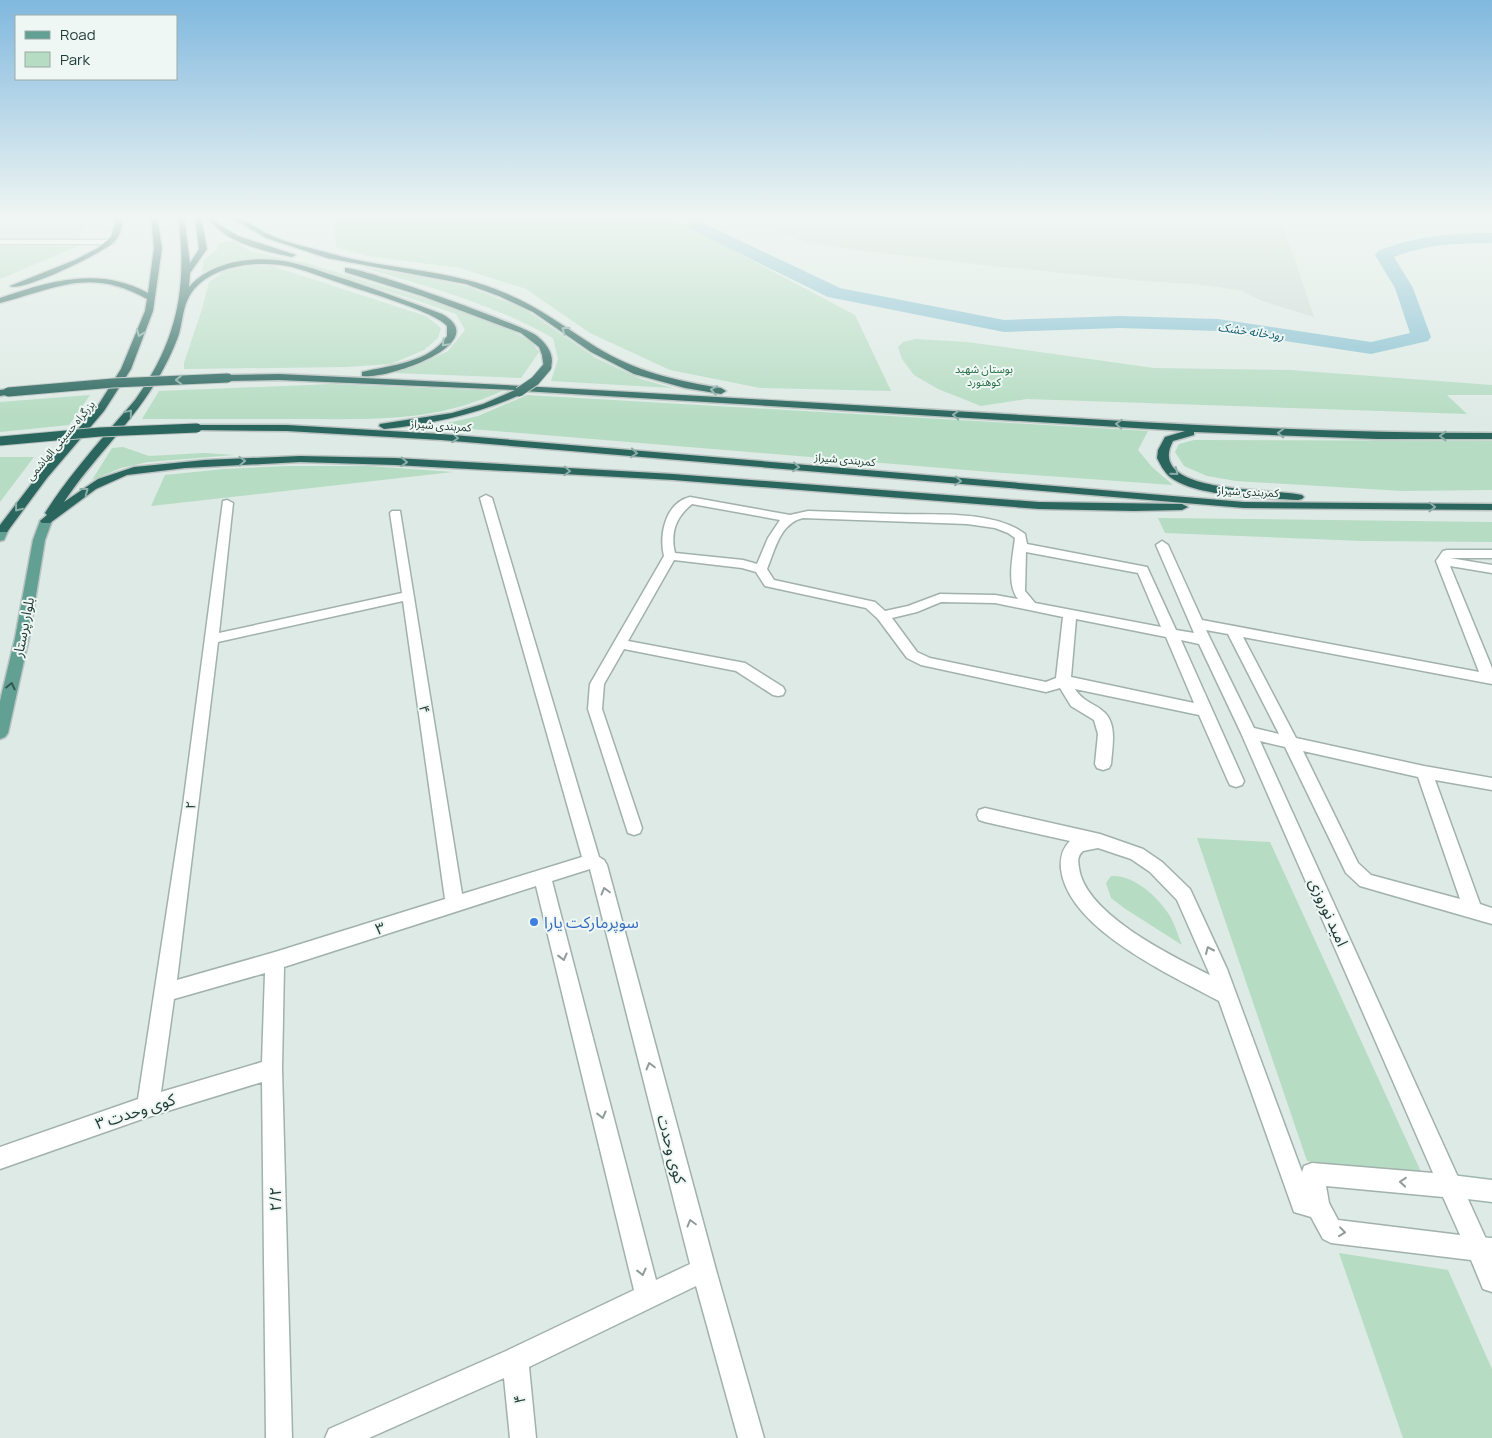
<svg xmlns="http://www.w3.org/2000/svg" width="1492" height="1438" viewBox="0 0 1492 1438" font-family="Manrope,'Noto Sans Arabic',sans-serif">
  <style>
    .built { fill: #ccdad4 }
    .green { fill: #b6dcc3 }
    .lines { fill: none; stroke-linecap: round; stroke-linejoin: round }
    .river { fill: #85bfd0; fill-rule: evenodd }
    .street-casing { stroke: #a1b1ac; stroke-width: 3 }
    .secondary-casing { stroke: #9db6ae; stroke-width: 3 }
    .primary-casing { stroke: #bcc4c2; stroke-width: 3 }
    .highway-casing { stroke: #bcc4c2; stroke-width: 3 }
    .street { fill: #fff; fill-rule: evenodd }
    .secondary { fill: #fff; fill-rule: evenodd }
    .primary { fill: #62a094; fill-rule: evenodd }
    .highway { fill: #2b665e; fill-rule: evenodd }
    .highway-bridge-casing { stroke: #bcc4c2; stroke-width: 11; stroke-linecap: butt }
    .highway-bridge { stroke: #2b665e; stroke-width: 9 }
    .oneway { stroke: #8caea8 }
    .oneway2 { stroke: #335851 }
    .oneway3 { stroke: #8f9c9a }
    .shop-dot { fill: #3f7fe0; stroke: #eef7f3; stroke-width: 2 }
    .labels { text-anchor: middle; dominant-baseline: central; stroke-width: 4; stroke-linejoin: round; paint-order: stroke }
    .far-park-label { font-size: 11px; fill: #2a704a; stroke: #eef7f3 }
    .far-street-label { font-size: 11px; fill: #1f3934; stroke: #eef7f3 }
    .far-water-label { font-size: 12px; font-style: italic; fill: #1a6075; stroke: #eef7f3 }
    .street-label { font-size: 14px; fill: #1f3934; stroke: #eef7f3 }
    .near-street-label { font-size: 16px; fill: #1f3934; stroke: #eef7f3 }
    .near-shop-label { font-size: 16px; fill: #366cbe; stroke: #eef7f3; text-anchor: start }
  </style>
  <rect width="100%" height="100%" fill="#deeae5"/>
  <path class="built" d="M0 217H86L78 239H0Z
    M744 217H1403L1282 221 1314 317 1262 301 1239 290 1196 284 1143 281 993 266 857 250 805 242Z"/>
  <path class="green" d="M334 217H670L855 315 891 391 760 388 670 370 590 333 526 289 460 268 367 256 336 247Z
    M233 241 252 252 306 263 451 307 512 331 532 342 539 352 521 378 395 373 419 365 448 351 465 330 456 314 413 299 281 260 238 261 202 272 204 260 218 249 217 245 223 242Z
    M0 246 76 247 0 279Z
    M251 266H272L426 316 441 328 438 338 424 350 391 364 347 367 184 369V363L202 309 209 282 225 271Z
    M361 267 423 277 469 287 523 308 596 358 641 379 673 388 551 381 558 359 553 338C493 304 426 286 361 267Z
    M916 339 967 342 1154 368 1291 370 1492 385V395H1447L1467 414 1027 399 981 406 938 389 914 375 902 359 898 347 903 342Z
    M331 384 502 391C433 423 371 419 297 419 246 419 194 419 142 419L159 391Z
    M90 395 69 425 0 432V402Z
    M527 395 1148 431 1138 450 1152 467 1173 485 990 472 435 426 478 416Z
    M1194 440 1492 441V490L1402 491 1236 481 1207 476 1184 466 1175 452 1179 444Z
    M123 447 149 456 204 453 234 455 148 462 121 468 92 480 112 448Z
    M0 457H34L0 502Z
    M286 466H369L453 472 151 506 165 475 224 469Z
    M1158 518 1492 522V542L1363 541 1165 533Z
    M1197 838 1270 842 1422 1174 1307 1161Z
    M1111 876C1134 874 1159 898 1170 916 1175 925 1178 936 1182 945L1124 908 1111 898 1106 883Z
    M1339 1253 1448 1270 1492 1369V1438H1403Z"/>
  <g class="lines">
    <path class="river" d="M684 217H700L703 223 840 288 1004 320 1120 316 1218 319 1371 342 1410 333 1395 288 1375 255 1378 251C1415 236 1452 233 1492 233V243C1458 243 1426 244 1394 257L1413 288 1431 337 1428 341 1371 354 1218 331 1120 328 1004 332 828 297 690 229Z"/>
    <defs>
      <path id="street" d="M0 240H111L115 242 111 244H0Z
        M486 495 492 498 599 857 604 860 607 865 716 1270 764 1438H738L696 1286 529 1367 536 1438H510L504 1378 369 1438H325L329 1429 506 1351 634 1290 536 886 284 967 282 1069 292 1438H266L262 1082 148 1117 0 1169V1147L138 1099 183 805 223 501 227 500 233 503 219 633 402 593 390 513 392 511H400L462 894 582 857 480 498ZM403 601 445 899 275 952 177 980 218 642ZM590 869 690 1264 656 1280 552 881ZM265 973 262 1062 161 1092 174 999Z
        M690 497 790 515 808 511C838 512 868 513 897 514 935 515 994 510 1025 534L1027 544 1147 567 1176 630 1194 633 1156 545 1162 541 1168 545 1202 620 1479 672 1436 561 1443 551 1447 550H1492V558H1450L1492 565V573L1450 566 1492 668V684L1243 637 1296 738 1424 766 1492 778V790L1435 780 1480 904 1492 908V924L1360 886 1346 873 1285 747 1260 741 1487 1241 1492 1252V1292L1483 1289 1471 1260 1331 1243 1323 1239 1311 1217 1294 1212 1219 1001C1171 975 1068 929 1061 869 1060 858 1062 849 1070 841L985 822 979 820 977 815 979 810 985 808 1100 834 1143 849 1162 862 1190 889 1227 969 1302 1172 1304 1166 1312 1163 1433 1173 1241 733 1199 644 1181 640 1244 781 1242 785 1236 787 1230 785 1228 781 1199 715 1075 689C1085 704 1096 703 1106 714 1117 727 1112 748 1111 764L1109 768 1103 770 1097 768 1095 764 1098 734 1094 720 1071 706 1060 688 1046 692 921 665 907 658 878 619 866 608 765 586 756 572 742 568 674 560 628 641 745 663 783 687 785 691 783 695 778 696 773 695 736 671 624 649 604 684 602 709 642 828 640 833 634 835 628 833 588 709 590 684 664 556C659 535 665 503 690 497ZM692 504 780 520 768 538 757 564 743 560 675 553C670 532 676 517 692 504ZM803 518 967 524 995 528 1008 533 1015 538C1013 556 1006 584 1018 599L995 595 940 594 908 606 885 611 875 602 774 580 767 569C775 550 780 523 803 518ZM1026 552 1138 573 1161 627 1035 603 1025 591ZM941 602 995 603 1063 617 1056 678 1046 682 930 658 917 652 892 618 917 612ZM1076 619 1166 637 1194 703 1071 677ZM1206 630 1228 634 1279 734 1254 728ZM1303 751 1418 777 1460 899 1371 875 1358 863ZM1098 848 1131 859 1150 872 1177 900 1210 975C1172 956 1085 914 1079 868 1078 861 1077 856 1083 851ZM1326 1186 1443 1197 1460 1235 1338 1220 1329 1203Z"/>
      <path id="secondary" d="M1451 1175 1492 1180V1202L1451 1197 1443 1194 1440 1186 1443 1178Z
        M1479 1237 1492 1238V1262L1479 1261 1471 1257 1467 1249 1471 1241Z"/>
      <path id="primary" d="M46 517 52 521 45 540 29 638 8 733 5 737 0 739V701L15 638 33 540 40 521Z
        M3 525 9 529 4 540 0 541V526Z"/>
      <path id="highway" d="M117 217H123C122 226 121 235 114 242 103 253 20 293 10 286L75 260 98 248 111 237Z
        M151 217H157L162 248 153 311 131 369 104 411 47 478 7 532H0V525L39 474 97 407 121 369 145 311 147 299C90 267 57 288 0 303V298C49 281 99 266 148 293L154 248Z
        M178 217H184L190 263 199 249 195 217H201L207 249 190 273 189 287C213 259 260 255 293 263 312 267 330 275 348 280 380 291 411 302 442 314 495 343 386 380 362 376V372C391 365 429 363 447 336V326C435 312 370 293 349 286 330 280 311 272 292 267 259 259 202 265 187 301 183 310 182 323 179 334 173 351 164 369 154 385 128 427 91 461 64 502L98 479 134 467 205 460 300 456 395 458 673 474 1039 502 1182 504 1188 507 1182 510 1134 511 1039 509 673 480 395 465 300 462 185 468 127 475 96 489 50 523H42L40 521 47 515 45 513C64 483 87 456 110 429 118 419 127 410 135 400 177 342 188 287 178 217Z
        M207 217H214L218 224 238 236 296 255 292 257C262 250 226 244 207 217Z
        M230 217C245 217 256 229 270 235 287 243 307 247 325 252 384 270 448 268 505 293 539 307 566 328 596 347 634 371 677 381 721 388L726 391 721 394 685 388 634 374 591 352 533 312 499 296 466 284 327 258 266 238Z
        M345 268C362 267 521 324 537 336 547 344 556 356 550 369H544L542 355 539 347 521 333 422 296 345 272Z
        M279 374C482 383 685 395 888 407 1090 419 1290 433 1492 433V439H1377L1194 432V435L1173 441C1144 495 1275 488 1302 495L1304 497 1302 499 1298 500C1266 498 1195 497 1170 477 1164 472 1160 464 1157 458L1158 450 1165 437 1185 431 523 391 522 394C478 414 432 424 384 429L379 426 380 424 452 413 483 404 515 390 279 380 228 381 223 378 228 375Z
        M8 389 11 390V394L0 396V390Z
        M197 425H287L441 434 1244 502 1492 504V510L1244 508 441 440 287 431 193 430V426Z"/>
    </defs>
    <use href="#street" class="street-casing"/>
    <use href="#secondary" class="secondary-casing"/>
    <use href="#primary" class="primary-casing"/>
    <use href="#highway" class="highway-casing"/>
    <use href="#street" class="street"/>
    <use href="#secondary" class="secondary"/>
    <use href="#primary" class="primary"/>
    <use href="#highway" class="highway"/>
    <defs>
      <path id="highway-bridge" d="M8 392 113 383 228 378
        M519 392 535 381 547 367
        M0 441 100 432 197 428"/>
    </defs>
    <use href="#highway-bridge" class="highway-bridge-casing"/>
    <use href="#highway-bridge" class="highway-bridge"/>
  </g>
  <defs><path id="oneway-chevron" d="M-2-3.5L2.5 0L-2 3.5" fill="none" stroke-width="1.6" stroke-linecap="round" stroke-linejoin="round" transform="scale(1.25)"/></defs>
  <g class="oneway">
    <use href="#oneway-chevron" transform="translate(565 330) rotate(-145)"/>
    <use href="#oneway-chevron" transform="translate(140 333) rotate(112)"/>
    <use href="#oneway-chevron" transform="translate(445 343) rotate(133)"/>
    <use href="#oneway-chevron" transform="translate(179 380) rotate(178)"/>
    <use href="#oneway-chevron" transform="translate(714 390) rotate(-170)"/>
    <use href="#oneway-chevron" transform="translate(129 413) rotate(-50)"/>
    <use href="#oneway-chevron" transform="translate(956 415) rotate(-177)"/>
    <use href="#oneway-chevron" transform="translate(1119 424) rotate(-177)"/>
    <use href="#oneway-chevron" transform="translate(1281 433) rotate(-178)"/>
    <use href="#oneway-chevron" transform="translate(1443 436) rotate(-180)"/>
    <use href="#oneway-chevron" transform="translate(455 438) rotate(4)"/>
    <use href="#oneway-chevron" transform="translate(634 453) rotate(5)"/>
    <use href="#oneway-chevron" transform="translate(242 461) rotate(-2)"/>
    <use href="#oneway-chevron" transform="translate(404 462) rotate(3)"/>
    <use href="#oneway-chevron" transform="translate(796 467) rotate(5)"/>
    <use href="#oneway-chevron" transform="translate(567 471) rotate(3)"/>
    <use href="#oneway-chevron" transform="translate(1175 472) rotate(39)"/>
    <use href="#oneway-chevron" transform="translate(958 481) rotate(5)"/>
    <use href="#oneway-chevron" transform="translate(85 491) rotate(-37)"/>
    <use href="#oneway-chevron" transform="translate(1432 507) rotate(1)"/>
    <use href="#oneway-chevron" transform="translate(18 508) rotate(128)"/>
  </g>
  <use class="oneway2" href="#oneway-chevron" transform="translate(11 686) rotate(-77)"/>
  <g class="oneway3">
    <use href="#oneway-chevron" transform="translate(605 891) rotate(-105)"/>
    <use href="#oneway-chevron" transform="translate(1209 950) rotate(-114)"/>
    <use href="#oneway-chevron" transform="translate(563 957) rotate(76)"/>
    <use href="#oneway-chevron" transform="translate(650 1066) rotate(-105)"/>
    <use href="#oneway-chevron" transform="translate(602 1115) rotate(76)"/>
    <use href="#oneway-chevron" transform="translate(1403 1182) rotate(-175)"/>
    <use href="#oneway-chevron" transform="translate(691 1223) rotate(-105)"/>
    <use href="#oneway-chevron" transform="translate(1342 1232) rotate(7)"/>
    <use href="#oneway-chevron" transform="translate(642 1272) rotate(76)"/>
  </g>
  <linearGradient id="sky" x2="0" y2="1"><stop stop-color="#80b8de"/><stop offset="0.52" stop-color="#f0f6f3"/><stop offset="1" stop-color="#f0f6f3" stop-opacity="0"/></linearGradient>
  <rect width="1492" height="418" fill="url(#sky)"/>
  <circle class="shop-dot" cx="534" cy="922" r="5"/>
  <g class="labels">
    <g class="far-park-label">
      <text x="984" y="368">بوستان شهید<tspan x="984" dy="13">کوهنورد</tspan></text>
    </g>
    <g class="far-street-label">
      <text transform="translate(441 425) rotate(4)">کمربندی شیراز</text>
      <text transform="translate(60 440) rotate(-50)">بزرگراه حسینی الهاشمی</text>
      <text transform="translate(845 459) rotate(5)">کمربندی شیراز</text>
      <text transform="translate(1248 491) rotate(3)">کمربندی شیراز</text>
    </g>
    <g class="far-water-label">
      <text transform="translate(1251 331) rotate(8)">رودخانه خشک</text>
    </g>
    <g class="street-label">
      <text transform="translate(23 627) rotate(-79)">بلوار پرستار</text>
      <text transform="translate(425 709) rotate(81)">۴</text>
      <text transform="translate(190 805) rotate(-83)">۲</text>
    </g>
    <g class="near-street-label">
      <text transform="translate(1329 912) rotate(66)">امید نوروزی</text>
      <text transform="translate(380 928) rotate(-18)">۳</text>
      <text transform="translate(135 1111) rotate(-18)">کوی وحدت ۳</text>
      <text transform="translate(672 1149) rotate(75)">کوی وحدت</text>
      <text transform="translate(275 1199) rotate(-91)">۲/۲</text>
      <text transform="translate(519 1399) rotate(-96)">۴</text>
    </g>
    <g class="near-shop-label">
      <text x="544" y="922">سوپرمارکت یارا</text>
    </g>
  </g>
  <rect x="15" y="15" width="162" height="65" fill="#eef7f3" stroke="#9baba7"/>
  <rect x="25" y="31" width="25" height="8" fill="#62a094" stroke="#9baba7"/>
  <text x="60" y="40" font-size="15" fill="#1f3934">Road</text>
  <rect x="25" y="52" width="25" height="15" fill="#b6dcc3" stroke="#9baba7"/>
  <text x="60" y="65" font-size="15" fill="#1f3934">Park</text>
</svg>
